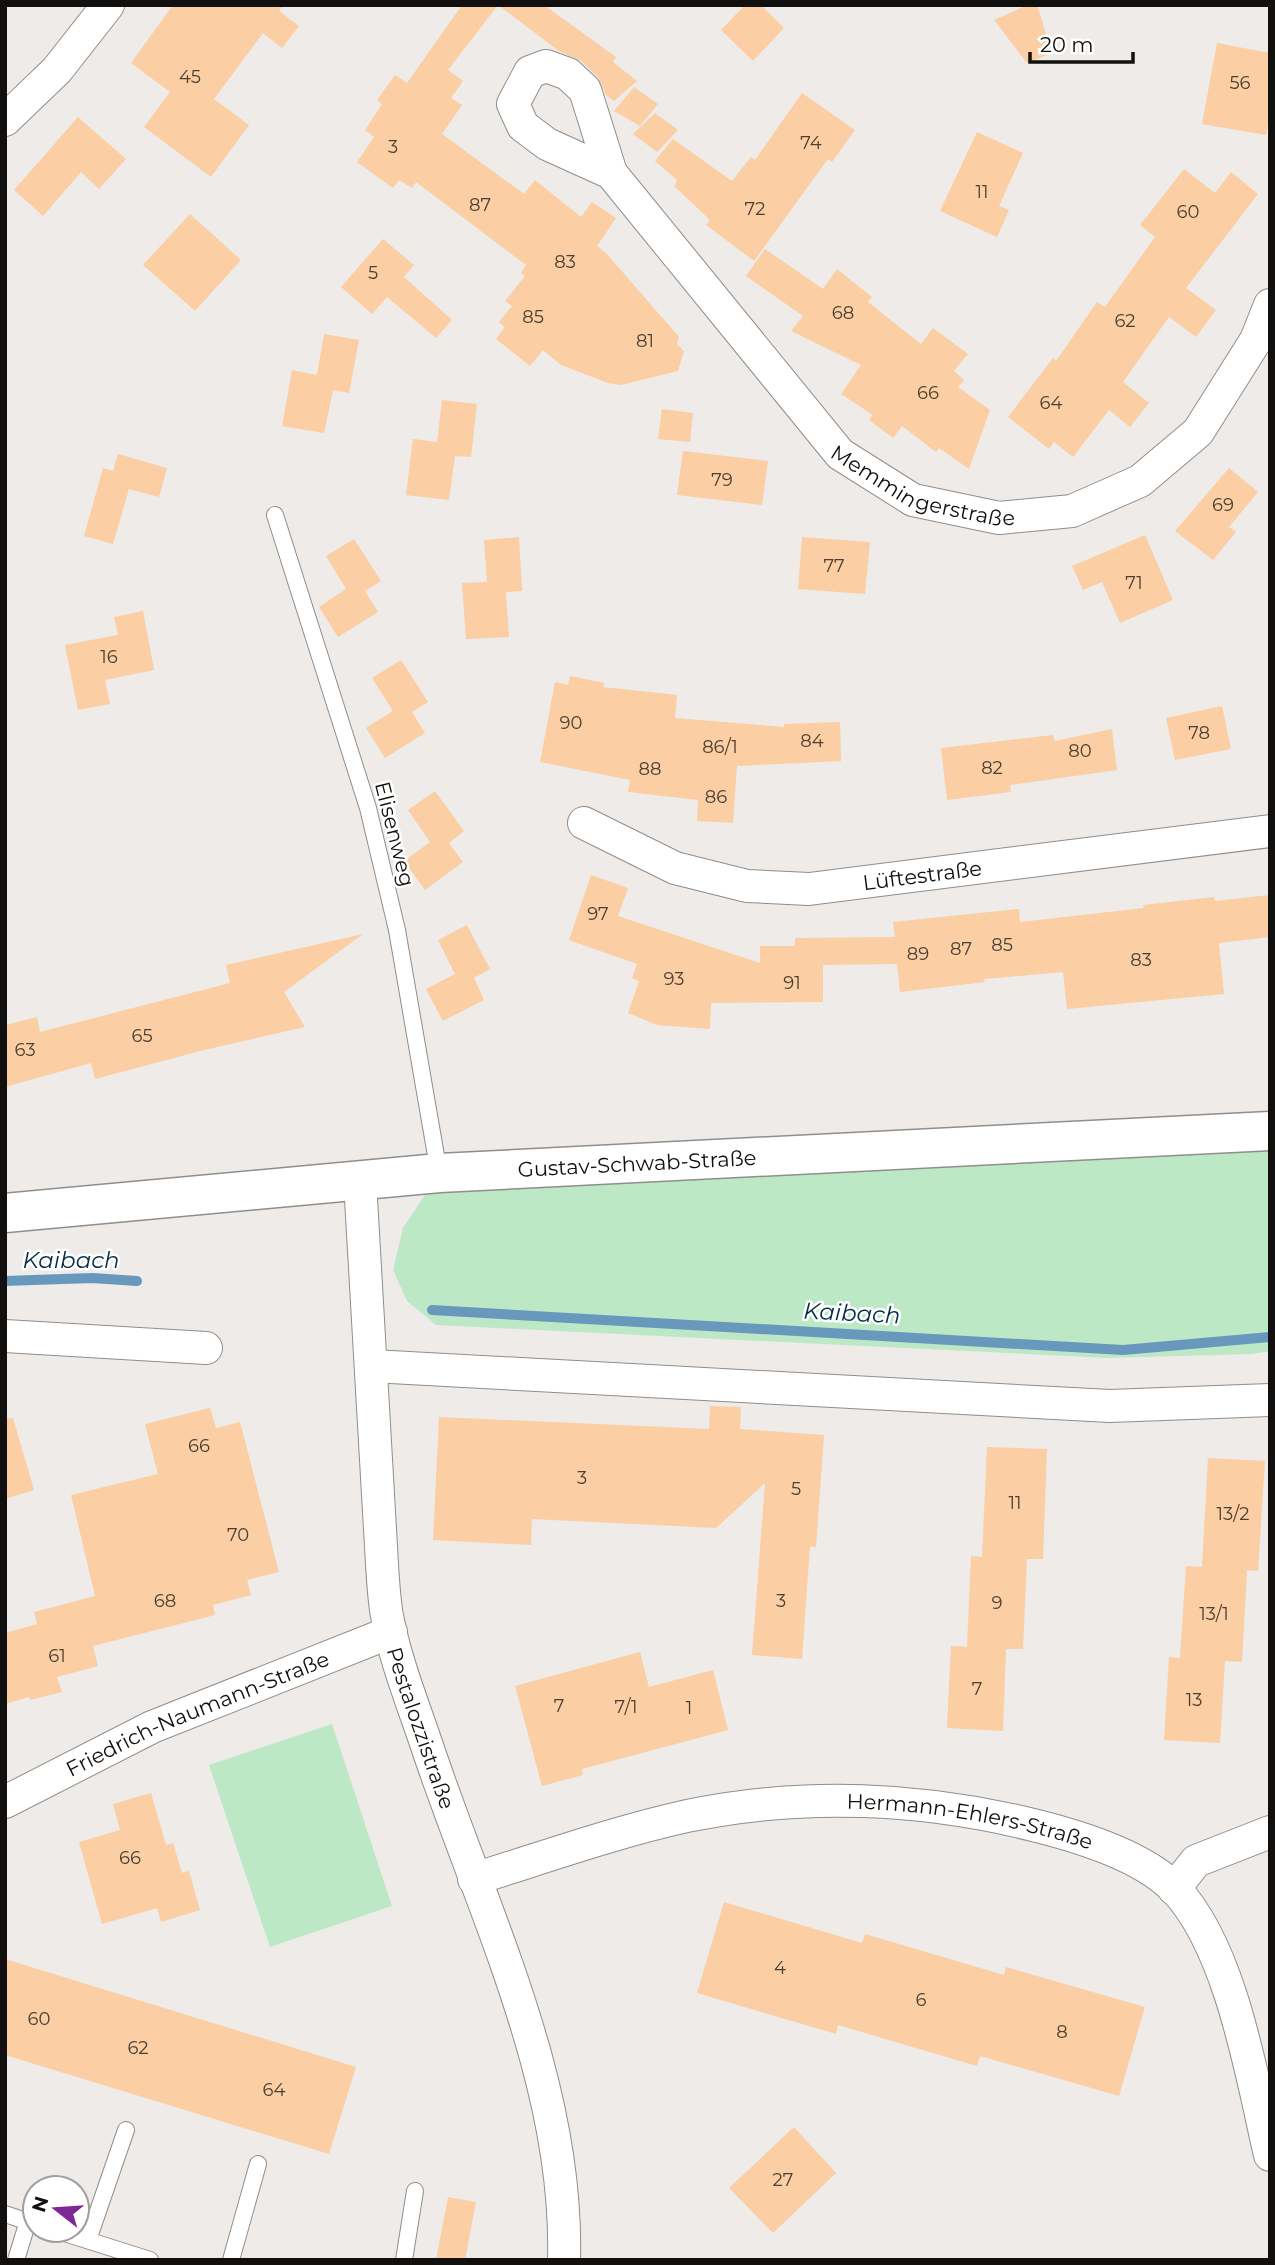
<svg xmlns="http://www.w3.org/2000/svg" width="1275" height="2265" viewBox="0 0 1275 2265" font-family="Montserrat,sans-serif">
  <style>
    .green { fill: #bde8c6 }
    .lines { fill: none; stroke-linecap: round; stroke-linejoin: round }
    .stream { stroke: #6998bd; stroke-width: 10 }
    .building { fill: #fbcea3 }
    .lane-casing { stroke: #908e8b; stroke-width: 18 }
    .street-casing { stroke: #908e8b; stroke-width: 34 }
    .secondary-casing { stroke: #908e8b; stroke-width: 41 }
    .lane { stroke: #fff; stroke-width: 16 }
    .street { stroke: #fff; stroke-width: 32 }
    .secondary { stroke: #fff; stroke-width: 38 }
    .labels { text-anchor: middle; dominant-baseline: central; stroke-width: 5; stroke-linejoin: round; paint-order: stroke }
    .number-label { font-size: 18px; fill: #4c4034 }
    .street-label { font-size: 21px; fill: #11100f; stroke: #fff }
    .water-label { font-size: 23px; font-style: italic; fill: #052e47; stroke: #fff }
  </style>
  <rect width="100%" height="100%" fill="#eeebe8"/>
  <path class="green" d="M1270 1146V1351L1252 1354 1107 1358 436 1325 407 1301 393 1270 403 1228 427 1192Z
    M332 1724 392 1906 270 1947 209 1765Z"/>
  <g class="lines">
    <path class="stream" d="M5 1281 92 1278 137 1281
      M432 1310 1123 1350 1270 1337"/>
  </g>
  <path class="building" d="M173 5H283L279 11 299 26 282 48 263 33 214 99 249 125 211 177 144 127 170 92 131 63Z
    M462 5H544L616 57 613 62 637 81 614 101 606 95 598 77 581 61 559 51 498 5 448 70 463 81 451 98 462 105 442 134 524 194 535 180 581 217 592 202 616 218 597 246 606 253 679 337 677 344 684 351 678 371 621 385 608 383 561 365 543 350 530 366 496 339 505 327 499 322 512 306 505 301 525 276 521 273 526 265 416 182 412 188 399 180 393 188 357 162 374 137 365 130 382 104 377 100 395 75 407 83Z
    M745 5H761L784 28 753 61 721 30Z
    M1028 5H1037L1052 53 1027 63 994 20Z
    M1217 43 1270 53V113L1266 135 1202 124Z
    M634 87 658 104 640 126 614 111Z
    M802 93 855 130 832 162 828 159 754 261 706 225 710 220 674 186 677 180 655 161 673 139 732 181 751 157 755 160Z
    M655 113 678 130 657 152 633 134Z
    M78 117 126 159 99 189 81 172 43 216 14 190Z
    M977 132 1023 153 999 206 1009 210 997 237 940 211Z
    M1184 169 1215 193 1231 172 1258 194 1186 288 1216 310 1196 337 1169 317 1123 382 1149 403 1130 427 1109 410 1073 457 1054 442 1049 449 1008 417 1053 358 1056 361 1097 302 1105 307 1155 237 1140 225Z
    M190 214 241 260 195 311 143 265Z
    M383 239 414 265 404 277 452 320 436 338 387 297 372 314 341 287Z
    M765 249 823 289 837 269 872 297 868 302 921 344 933 328 968 354 954 371 964 380 958 387 990 410 969 469 939 448 936 452 902 426 893 438 869 420 873 415 841 394 861 365 791 331 803 316 746 276Z
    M324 334 359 340 349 393 333 390 324 433 282 426 292 370 317 375Z
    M442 400 477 404 471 457 455 456 449 500 406 495 413 439 437 442Z
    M662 409 693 413 690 442 658 439Z
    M683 451 768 461 762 505 677 495Z
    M118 454 167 468 159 497 129 489 113 544 84 536 103 468 113 471Z
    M1229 468 1258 492 1229 527 1236 532 1213 560 1175 531Z
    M1145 535 1173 600 1120 623 1102 582 1083 590 1072 566Z
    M519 537 522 591 506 592 509 637 466 639 462 583 487 582 484 540Z
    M802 537 870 542 865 594 798 589Z
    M354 539 381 581 365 591 378 612 338 637 319 607 346 589 326 556Z
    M143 611 154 670 105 680 110 704 78 710 65 645 118 635 114 617Z
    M401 660 428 702 412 712 425 733 385 758 366 728 393 711 372 678Z
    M570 676 604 683 603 687 677 695 675 718 784 727V724L840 722 841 761 737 766 733 823 697 821 698 800 628 792 630 780 540 762 555 682 568 685Z
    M1222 706 1231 749 1175 760 1166 718Z
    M1112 729 1117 770 1010 785 1011 792 947 800 941 748 1053 735 1055 741Z
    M435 791 464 831 449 843 463 862 425 890 404 861 430 842 408 810Z
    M591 875 628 888 618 916 760 963V946H795V938L895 937 893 922 1019 909 1020 922 1144 908 1143 905 1214 897 1215 901 1270 895V937L1219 943 1224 994 1067 1009 1063 972 984 979 985 982 900 992 897 964 823 965V1002L711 1003 710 1029 657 1025 628 1013 639 981 632 978 637 964 569 940Z
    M467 925 490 969 474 978 484 1000 443 1021 426 989 455 974 438 940Z
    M363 934 284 992 305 1027 204 1050 95 1079 91 1063 5 1087V1025L37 1017 40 1032 230 983 226 965Z
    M710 1406 741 1407 740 1429 824 1435 816 1547 810 1546 802 1659 752 1655 765 1483 716 1528 532 1519 531 1545 433 1540 439 1417 709 1429Z
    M210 1408 216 1428 240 1422 279 1572 247 1580 251 1595 213 1605 215 1615 93 1646 98 1666 57 1677 62 1692 30 1700 29 1697 5 1704V1633L37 1624 34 1612 95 1596 71 1495 158 1474 145 1424Z
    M13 1418 34 1490 5 1499V1419Z
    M987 1447 1047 1449 1043 1559H1027L1023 1649H1006L1003 1731 947 1728 951 1646 967 1647 971 1556 982 1557Z
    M1208 1458 1265 1461 1258 1571 1247 1570 1242 1662 1225 1661 1220 1743 1164 1740 1169 1657 1180 1658 1186 1566 1202 1567Z
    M640 1652 649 1687 713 1670 728 1730 582 1769 583 1775 542 1786 515 1686Z
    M151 1793 166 1845 173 1843 182 1873 189 1871 200 1910 161 1922 157 1908 102 1924 79 1842 120 1830 113 1804Z
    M724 1902 862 1943 865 1934 1004 1975 1006 1967 1145 2007 1119 2096 980 2056 977 2066 838 2025 836 2034 697 1993Z
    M5 1959 356 2067 329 2154 5 2055Z
    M794 2127 836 2173 773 2233 729 2188Z
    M448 2197 476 2202 465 2260H436Z"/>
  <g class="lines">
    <defs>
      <path id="lane" d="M275 515 368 808 397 930 439 1173
        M5 2214 35 2224
        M55 2230 150 2260
        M88 2240 126 2130
        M16 2260 28 2221
        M231 2260 258 2164
        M404 2260 415 2191"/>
      <g id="street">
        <path d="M5 120 57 70 108 5"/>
        <path id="s1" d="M611 173 547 144 523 126 513 104 530 72 546 66 568 74 585 90 611 173 840 454 913 500 999 518 1072 511 1140 481 1198 432 1256 340 1270 305"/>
        <path id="s2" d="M584 823 675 868 747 886 809 889 1270 831"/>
        <path id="s3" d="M360 1181 382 1564C383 1581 384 1599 387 1616 395 1660 414 1707 428 1749 483 1913 569 2083 564 2260"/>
        <path d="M5 1336 206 1348"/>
        <path d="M372 1366 1110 1406 1270 1400"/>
        <path id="s4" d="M5 1802 152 1727 391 1632"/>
        <path id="s5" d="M474 1879C545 1857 615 1832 687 1816 803 1792 923 1797 1037 1826 1081 1837 1143 1856 1175 1889 1231 1948 1252 2077 1270 2155"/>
        <path d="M1174 1889 1196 1861 1270 1832"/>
      </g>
      <g id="secondary">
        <path id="s6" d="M5 1213 439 1173 1270 1131"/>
      </g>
    </defs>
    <use href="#lane" class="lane-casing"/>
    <use href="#street" class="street-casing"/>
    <use href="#secondary" class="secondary-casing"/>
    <use href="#lane" class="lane"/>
    <use href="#street" class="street"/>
    <use href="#secondary" class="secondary"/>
  </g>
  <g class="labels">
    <g class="number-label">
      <text x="190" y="77">45</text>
      <text x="1240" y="83">56</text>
      <text x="811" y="143">74</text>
      <text x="393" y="147">3</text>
      <text x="982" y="192">11</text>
      <text x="480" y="205">87</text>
      <text x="755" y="209">72</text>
      <text x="1188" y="212">60</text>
      <text x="565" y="262">83</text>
      <text x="373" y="273">5</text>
      <text x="843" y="313">68</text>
      <text x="533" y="317">85</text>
      <text x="1125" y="321">62</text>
      <text x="645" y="341">81</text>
      <text x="928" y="393">66</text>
      <text x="1051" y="403">64</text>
      <text x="722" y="480">79</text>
      <text x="1223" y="505">69</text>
      <text x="834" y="566">77</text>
      <text x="1134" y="583">71</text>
      <text x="109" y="657">16</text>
      <text x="571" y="723">90</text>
      <text x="1199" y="733">78</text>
      <text x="812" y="741">84</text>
      <text x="720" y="747">86/1</text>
      <text x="1080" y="751">80</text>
      <text x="992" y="768">82</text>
      <text x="650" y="769">88</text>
      <text x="716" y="797">86</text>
      <text x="598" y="914">97</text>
      <text x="1002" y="945">85</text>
      <text x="961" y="949">87</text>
      <text x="918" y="954">89</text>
      <text x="1141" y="960">83</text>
      <text x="674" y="979">93</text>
      <text x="792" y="983">91</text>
      <text x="142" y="1036">65</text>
      <text x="25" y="1050">63</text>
      <text x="199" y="1446">66</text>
      <text x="582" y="1478">3</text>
      <text x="796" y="1489">5</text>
      <text x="1015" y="1503">11</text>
      <text x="1233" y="1514">13/2</text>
      <text x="238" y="1535">70</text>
      <text x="165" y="1601">68</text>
      <text x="781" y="1601">3</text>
      <text x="997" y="1603">9</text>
      <text x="1214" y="1614">13/1</text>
      <text x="57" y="1656">61</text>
      <text x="977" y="1689">7</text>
      <text x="1194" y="1700">13</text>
      <text x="559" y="1706">7</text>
      <text x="626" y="1707">7/1</text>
      <text x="689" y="1708">1</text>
      <text x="130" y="1858">66</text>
      <text x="780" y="1968">4</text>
      <text x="921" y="2000">6</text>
      <text x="39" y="2019">60</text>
      <text x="1062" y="2032">8</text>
      <text x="138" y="2048">62</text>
      <text x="274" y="2090">64</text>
      <text x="783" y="2180">27</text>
    </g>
    <g class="street-label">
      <text stroke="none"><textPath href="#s1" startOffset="765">Memmingerstraße</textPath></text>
      <text transform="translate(395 834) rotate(76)">Elisenweg</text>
      <text stroke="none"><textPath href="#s2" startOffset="352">Lüftestraße</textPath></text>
      <text stroke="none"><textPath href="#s6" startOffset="634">Gustav-Schwab-Straße</textPath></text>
      <text stroke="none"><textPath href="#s4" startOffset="212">Friedrich-Naumann-Straße</textPath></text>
      <text stroke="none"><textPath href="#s3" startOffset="553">Pestalozzistraße</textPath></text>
      <text stroke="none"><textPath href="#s5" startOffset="508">Hermann-Ehlers-Straße</textPath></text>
    </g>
    <g class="water-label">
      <text x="71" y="1260">Kaibach</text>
      <text transform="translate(852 1313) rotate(3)">Kaibach</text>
    </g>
  </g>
  <rect width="1275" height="2265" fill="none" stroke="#11100f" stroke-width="14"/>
  <g transform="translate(56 2209) rotate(287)"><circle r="33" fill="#ffffff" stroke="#a09f9f" stroke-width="2"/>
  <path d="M0-5L12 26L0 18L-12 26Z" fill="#7f2794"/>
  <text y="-10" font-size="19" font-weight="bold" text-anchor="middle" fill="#11100f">N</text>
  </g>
  <path d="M1030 52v10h103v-10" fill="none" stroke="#11100f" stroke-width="3.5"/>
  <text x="1040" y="52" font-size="21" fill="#11100f" stroke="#ffffff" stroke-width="5" paint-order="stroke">20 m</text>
</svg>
